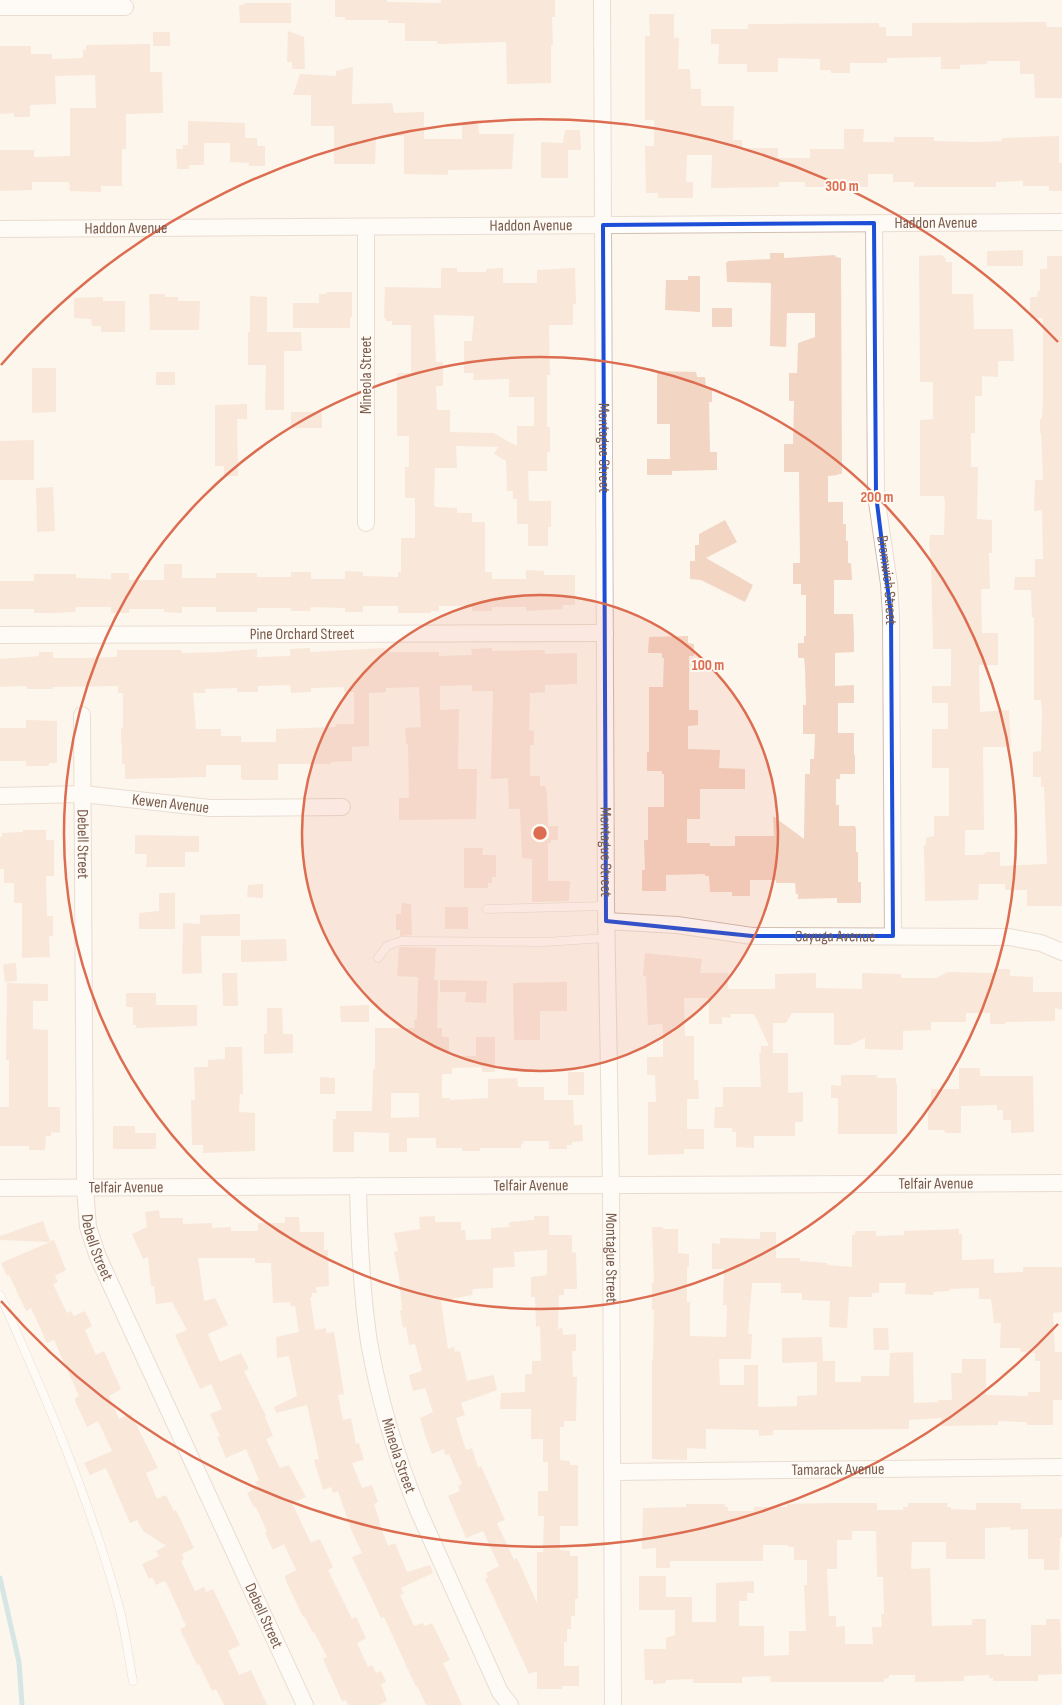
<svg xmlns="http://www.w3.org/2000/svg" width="1062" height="1705" viewBox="0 0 1062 1705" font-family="'Sofia Sans Condensed',sans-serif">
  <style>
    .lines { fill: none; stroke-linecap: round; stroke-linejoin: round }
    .stream { stroke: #a5d3da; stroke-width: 5 }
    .building { fill: #f3d5c3; fill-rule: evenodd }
    .lane-casing { stroke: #d1beb0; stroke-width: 9 }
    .street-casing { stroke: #d1beb0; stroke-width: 18 }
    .lane { stroke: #fff; stroke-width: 8 }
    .street { stroke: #fff; stroke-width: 16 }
    .marked { fill: none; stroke: #1d4ed8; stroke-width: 4; stroke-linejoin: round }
    .ring { fill: none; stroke: #dc6d51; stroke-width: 2.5 }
    .labels { text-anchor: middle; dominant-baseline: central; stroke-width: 4; stroke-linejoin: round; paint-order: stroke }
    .street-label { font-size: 16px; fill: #7a5c4d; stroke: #fffaf3 }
    .centre { fill: #dc6d51; stroke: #fffaf3; stroke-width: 2.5 }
    .ring-label { font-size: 15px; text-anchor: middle; font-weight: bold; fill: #dc6d51; stroke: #fffaf3; stroke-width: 4; stroke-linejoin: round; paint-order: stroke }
  </style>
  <rect width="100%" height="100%" fill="#fdf6ec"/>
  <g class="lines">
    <path class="stream" d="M0 1578 19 1662 22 1705"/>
  </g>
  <path class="building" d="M335 0H387V2L441 3V0H555V17H552L553 45H551V83L507 84 506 42 437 44V41H405V23H388V20H345V17H335Z
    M246 3H291V23H240L239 6Z
    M649 14H674V38H679L678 69H690L691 89H701V106H734L733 140H742V148H778V158H810V149H844V129H864L863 142H894V137H934V141L976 142 1002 141V138L1059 136V163H1062V191H1049V186H1023V181L996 182V187H914V182H893V174H868V187H805V182H779V187L711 188 712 155H687L686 182H693V198H658V193H646L645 146H654V120H645V36H650Z
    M1046 22 1047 27H1062V98H1035L1034 74H1020V61H987V64L960 65V69H941V57L887 58V63H850V73H831V70H820V59L778 58V72H747V64H718L719 44H711V29H748V24L879 23V27H886V36H912V23Z
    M288 31 304 37 305 69H292V62H287Z
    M153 32H170V46H153Z
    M150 44V72H162L163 113 126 114V149H122V186H101V192L70 191 69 182H32V190L0 191V150H34V157L70 156V108H96L95 75 55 76 56 104 30 105V117H14V113L0 114V46H31V54H52V59L83 58V50H86V45Z
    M353 67 352 104 392 103 394 113 424 112V139H462V124H478L479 134H514L512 169 448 170V175L404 174V136H376L375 164H334V126H311V95H293L300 74 336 76V71Z
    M188 121 245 123V138H257V146H265V166H249V163L230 162V143H204V165H189V169H177L176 149H183V145H188Z
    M565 130H580L581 150H568V178H541V142L563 143Z
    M1023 250V266H987V251Z
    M770 253H784V258L835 255 836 257 841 258 842 474H838V475L828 476V502H843V524H846V541H848V563H851L852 580H834V614H853L854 636V652L835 653V686L854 685V703H838V733H854V755H855V774H840V779H836V805H839V826H855L856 829V852H858V882H861V903H837V898L798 899V894H796L795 883H776V880H750V896H732V892H710L709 876H705V874L666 875V891H642V870H645L644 840H648V807H664V774H662V771H647V752H649V687H663L664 658H662V653H648L649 637 688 636V643L694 644V656H689V710H698V725L688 726V749L720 750 719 768 745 769V789H700V819H687V843H710V846H735V836H774L773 816 804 839 805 774H810V759H814L815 734H803V705H806L805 667 804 658H798V643H804V636H806V595H801V584H793V563H800L799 472H784V444H793L794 401H789V373H797L798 343 815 337V313H787L786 347 770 346 771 283 727 282 726 263 728 261 770 259Z
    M942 255 945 258 946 262H952V294H973L974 329H1013L1014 361H998V377L982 376V396H975V433H971V467H978L977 519 992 520V553H989L990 589H981L982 633H998V665H979L980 712 1009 710 1011 747H983L984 830H965V855H983L986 852H1000V866L1047 864 1044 787H1041V777H1033V752L1041 751 1042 711 1041 700H1034V617H1032L1031 590H1014L1015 577H1035V559H1043L1042 512 1041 510 1034 511 1035 480H1043L1041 433H1040V419H1042L1043 400V318H1030V297H1037L1038 291H1040V269H1047V256H1062V906H1027V890H1005V884H979L978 900 925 901 924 845H926V838L934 836V816H949V768H932V729H948V703H932V686H951V649H933L931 558 929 544 930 535H944L945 503 944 496H920V420L933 419V382H920L919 256Z
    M443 268H457V272H486V269L503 268V283H537V270L575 268 576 304H573V325H549L550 375H547V427H550V452H547V471H528L529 501H551V527H548V546H528V524H517V499H513V491H507L506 461 494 454 498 447 456 446 457 468H435L434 506 437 507 457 508V513H472V522H485V572H492V579H526V570L544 571V575H575V605H563V609L526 611V607H492V611H472V606H439V611H431V613H398V606H363V612H345V608L311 607 310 611H291V608H257V612H216V607H182V613L164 612V609H129V613H111V607H76L75 612 53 613H34V609H0V581H34V574H76V578L111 579V573H129V580H164V564H182V578H216V573H257V577H291V572H311V579H345V571L363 572V576L398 577V572H401V538H415V498H405V467H409V436H397V373H411V325H392V321H386V318H384L385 287 441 288V269ZM434 315 474 316 472 341H464V373H474L473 380 509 379V397H534V426H517V446L493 433 450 432V410H437L436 386H443V362H436Z
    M688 276H700V312L665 310 666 280H688Z
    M326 292H352V317H350V328H293V303H319V294H327Z
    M149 294H165V297H178V301H200L199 330H150Z
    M250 296 267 297V332H301L302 351H284V410H265L266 365H248V332H250Z
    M103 297V301H125V332H101V326H92L91 319 74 318V298Z
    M712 308H732V327H712Z
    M32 368H56V412L32 413Z
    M657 371 696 372 697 377H705L706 388H712V402H709L710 452H717V470L672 471V475H647V459H670V424H657Z
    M156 372H175V385H156Z
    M247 404V419H237L238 476H224V466H215V405Z
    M291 412H322V428H291Z
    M34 440V480H0V441Z
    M53 487 55 531 37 532 36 488Z
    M725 520 737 542 706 558 753 585 745 602 701 580 690 579V561H695V545H699V534Z
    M310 648V652L385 648V652H439V656L472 655 471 649 492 648V651L544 650 545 654 577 653V684L545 685V692L530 693 529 730 534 731V745H530V776H540V786H545L547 795 548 826H558V840H551V843H548V881H570L569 901 532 902V859L522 858 520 809H509L508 778 491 779 493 691H472V685L440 686V710L459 709 458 769H477L476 819 399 820V798H409L408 744H406L405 728 421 727 419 687 386 688V692L369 693V746L352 747V761L331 762V764H278V780H244L241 779V765H206V777L125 779V764H122V743H121V729L123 727V693H118V686L53 687V689H27L26 686 0 687V659L39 656V652H53V658H83L117 657V650H181L182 653 221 652 257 649V657L290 656V649ZM290 685 291 693 311 692V688L344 687V692H354V724H336V727L276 729V742H241V736H221V729H196L193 693H206L205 689 237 688V692H258V686Z
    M26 720 57 721V763H49V766H26V761H0V728H26Z
    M23 830H46V840H54V876H46L47 916H53V936H49L50 957 22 958V903H14V883H4V869H0V837H2V833L23 832Z
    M135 835 199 836V852H185V867H146L147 854H135Z
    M464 848H483L482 855H496V877H492V883H488V888H464Z
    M263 884V898L247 897 248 885Z
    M159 893H175V929H139V913L159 911Z
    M402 903 411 904 412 935 400 936V930H396V914H401Z
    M445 907H468V929H445Z
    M240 914V936H201L202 973 182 974 183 923 200 924V915Z
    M286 939 287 961 241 962V940Z
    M402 947 436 948 434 980H438L437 1028H442V1037H449V1056H476V1037H495V1072H482V1067L452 1068V1074H442V1098H450V1100L488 1098V1079L517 1078 518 1087H544V1100H573L574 1125H582L583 1141 572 1142V1145H567V1149H549V1141H523V1144H521V1148H480V1151H462V1148H436V1138H407V1152H389V1133L354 1132V1152H333V1119H336V1111H372L373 1069H375V1028H415L414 1020 417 1019 418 977 397 976 399 948ZM391 1093H419V1117L391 1118Z
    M645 953 702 959 700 973H728V989H775V974L816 973V988L862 989V973L901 974V978H936L948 972 994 973V969H1010V976L1033 977V992H1062V1010L1055 1008V1021L1005 1022V1024H990V1013H966V1022H931V1030L903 1031V1050L865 1049V1038L850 1045H834V1013H792L786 1023H773V1053H788V1093L803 1092V1122H795V1136H754V1148L736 1147V1132H732V1128H714L715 1107H723V1087H761L759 1053H761V1046H769L754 1014H730L731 1018 722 1017V1024H709V998H684L685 1036H694V1080H698L699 1099H687V1129H704V1149H684V1154L648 1155V1102H656L655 1075H647V1057H663V1031L662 1024 648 1025 646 976H643Z
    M16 963 17 981 5 982 3 964Z
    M222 973H237L238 1006H223Z
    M440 980 487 981 486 1003 465 1002 466 992H440Z
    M567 982V1011H540V1040H514L513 983Z
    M7 983 48 984V1001H33V1029L48 1030V1107H60V1133L51 1132V1136H46L45 1150H29V1146H0V1107H9V1060H6Z
    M126 993H156V1005H197V1026L136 1028V1025H133V1007H126Z
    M369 1005V1022H341L340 1006Z
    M267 1008H282L283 1034H293V1053L264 1054V1034H267Z
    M225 1047H242L243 1094H240L239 1112 255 1113V1151L203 1153V1145H192L191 1100H195L194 1067H208V1060L225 1059Z
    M959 1068H980V1076H1033L1034 1132 1011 1133V1120H1003V1110H997V1105L961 1106V1133H945L944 1130H928V1106H931V1089H959Z
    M568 1072H584V1095H568Z
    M841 1075H877V1078H896V1084H897V1134H838V1098H831V1085L841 1086Z
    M320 1077 335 1078V1094H320Z
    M113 1126H135V1133H156V1149H113Z
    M159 1210 160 1218H183V1224L212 1223V1228L231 1227V1231H258V1223H285V1217H299L300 1232H324V1250H328L329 1286 316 1287 317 1293H312V1297H310L315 1330 326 1328V1333L334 1332 344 1394 338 1395 343 1420 351 1418 356 1444 359 1443 364 1460 352 1463 362 1488 372 1485 378 1502 374 1504 380 1522H379L388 1546 395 1543 407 1572 430 1565 433 1573 401 1588 404 1594 400 1595 414 1626 423 1623 425 1626 432 1623 450 1660 443 1663 462 1705H426L417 1686 416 1687 384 1617 381 1618 352 1557 362 1553 352 1532 338 1491 333 1493 331 1487 323 1490 314 1460 319 1459 307 1405 276 1413 274 1407 297 1396 289 1356 277 1358 276 1337 299 1332 295 1306H290V1302L273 1303 271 1263H255V1258H198L204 1301 215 1298 228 1325 208 1334 220 1362 241 1353 249 1369 244 1371 266 1416 265 1417 273 1436 266 1439 280 1468 289 1465 306 1497 292 1503 311 1543 320 1539 333 1567 328 1570 352 1619 356 1617 366 1638 357 1643 368 1667 372 1665 376 1673 381 1671 386 1682 381 1684 387 1701 378 1705H348L346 1700 342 1701 323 1659 327 1657 314 1632 313 1633 304 1616 303 1617 286 1581 285 1576 296 1570 284 1544 273 1550 265 1533 267 1532 256 1507 254 1508 247 1493 258 1487 255 1482 259 1480 246 1449 226 1458 217 1437 220 1436 210 1414 222 1409 211 1384 200 1389 175 1335 187 1330 172 1302 156 1304 154 1286H151L148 1257 143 1259 132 1234 147 1227 145 1212Z
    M435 1216V1222H461V1230H465L466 1240 491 1239V1228L509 1227V1222L534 1220V1216H549V1235H572V1253L576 1252 577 1289H564V1295H559L558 1329 562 1328 563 1335 576 1334V1351H572L573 1377H577L576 1421H564V1427H560V1460L570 1461V1465H578V1526H560V1550L570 1551V1556H578V1599H575V1616H571V1629H567V1642H564V1666H579V1686H562V1689H537V1671L529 1674 485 1579 488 1577 486 1573 499 1566 483 1531 466 1538 448 1496 460 1491 458 1486 462 1484 449 1454 445 1455 444 1449 432 1454 426 1438 420 1418 433 1412 425 1388 413 1391 409 1375 422 1371 415 1344 409 1345 406 1327 403 1328 400 1311 402 1310 399 1277 394 1252 398 1251 394 1233 420 1229 419 1217ZM547 1250V1275L531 1277V1297H535L536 1327 540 1326 541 1361H532V1374H525V1392L501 1393 500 1409H531V1439H543V1462H548V1491H538V1516H544L543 1552H537V1603L517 1558 514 1560 497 1523 505 1520 481 1466 478 1468 472 1448 466 1450 456 1418 465 1415 461 1403 497 1390 494 1377 493 1375 467 1381 460 1351 455 1352 454 1347 448 1349 441 1301 472 1295 473 1289 493 1288V1268L515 1267 514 1252Z
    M43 1221 50 1241 54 1240 66 1270 55 1276 58 1282 53 1284 67 1313 71 1311 74 1316 85 1311 92 1326 85 1330 96 1355 104 1351 121 1389 109 1396 119 1419 131 1414 158 1468 146 1473 157 1499 166 1495 174 1511 176 1510 194 1548 182 1554 184 1559 181 1561 195 1591 204 1587 206 1592 213 1589 240 1645 228 1651 239 1675 251 1670 267 1705H224L216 1689 212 1691 199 1664 197 1665 180 1629 186 1626 166 1582 164 1581 156 1585 152 1577 149 1579 142 1564 159 1556 156 1551 166 1546 143 1531 137 1520 130 1523 106 1468 90 1475 84 1463 112 1451 98 1421 87 1427 75 1401V1398L79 1396 54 1340 47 1343 31 1308 26 1311 9 1275 7 1276 1 1263 50 1242 0 1240V1236Z
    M652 1227H662L664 1229H678V1253L689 1254V1267H687V1302H690V1336L726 1337 727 1305H723L724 1269H712V1243L720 1244V1238L760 1239V1232H776V1258H800V1261L827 1263V1265L852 1267V1235H855V1231H876V1236L904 1235V1231L959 1229V1234H962V1260L994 1259V1273L1023 1272V1267H1062V1312L1053 1313 1055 1352H1062V1400H1053V1425H1027V1422H1023L998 1421V1425L941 1426V1418L909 1420V1429L773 1430V1435L759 1436V1430L706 1429V1449L687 1448V1460L652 1459V1360H653L654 1310H652V1283H654ZM752 1283H781V1293H802V1300L830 1301 829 1327 847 1328 849 1297H872V1293H879V1283H906L905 1294 933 1295V1292L950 1291V1289L979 1288V1299H991L994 1323H1001L1000 1348H1020L1021 1352 1035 1353V1361H1040V1392H1028V1396L986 1395V1359H962V1373H951L952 1400H938V1402L914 1403 913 1352 890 1353 889 1376H861V1382H835V1361H823L822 1337 782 1338V1363L817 1362V1395L797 1396V1406L758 1407V1365H744V1385H720L719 1359H751L752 1334H748Z
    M873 1328H888L889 1350H874Z
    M828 1503H877V1510H903V1507H908V1503H948L947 1507H951V1509L976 1510V1503H1021V1509H1062V1537H1060L1059 1570H1044V1559H1028V1529L1010 1530V1527L985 1528V1559H946V1542H912L911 1569 930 1568 932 1626 972 1625V1619H986V1655L1004 1654V1656H1031V1625H1046V1619H1060L1062 1674 1038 1675V1681H993V1678H989V1675L964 1676V1681L915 1682V1675H889V1678L884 1679V1682H771L770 1676 742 1677V1683H693V1679L666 1680V1683L653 1684V1680H645L644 1649H666V1638L675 1635V1610H639V1576H666V1597H692V1622H716V1583L754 1581V1593H747V1601H739V1626H764V1656L789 1655V1631H806L804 1585H807V1560H794V1547H788V1545H763V1561H670V1568H656V1548L642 1549 643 1508 686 1507V1504H725V1507H728V1511H754V1507H787V1504ZM852 1531H876L877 1577H883L884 1614H881L882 1627H872L873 1644H845V1626L836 1627V1616H829L827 1569H837V1540H852Z"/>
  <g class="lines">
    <defs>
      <path id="lane" d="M487 909 606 906
        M378 958 387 946 401 941 545 942 606 938
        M0 1295C45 1395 89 1497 118 1603 125 1628 128 1655 133 1681"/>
      <g id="street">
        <path id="s1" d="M602 0 606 906 611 1186 613 1705"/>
        <path d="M0 7H125"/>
        <path id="s2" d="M874 223 876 495 889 584 891 615 893 936"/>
        <path id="s3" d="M0 229 1062 222"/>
        <path d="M366 523V227"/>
        <path id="s4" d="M0 635 605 633"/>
        <path id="s5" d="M82 715 85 1188 88 1227 98 1257 305 1705"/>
        <path id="s6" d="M0 796 83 794 210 808 342 807"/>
        <path id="s7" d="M606 921 677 925 752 936 1009 937 1041 943 1062 952"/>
        <path id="s8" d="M358 1186C359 1238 361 1290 369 1342 379 1399 396 1456 418 1510L500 1692 510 1705"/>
        <path id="s9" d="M0 1188 1062 1183"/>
        <path id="s10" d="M613 1472 1062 1467"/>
      </g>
    </defs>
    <use href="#lane" class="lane-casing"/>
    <use href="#street" class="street-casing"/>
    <use href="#lane" class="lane"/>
    <use href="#street" class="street"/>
  </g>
  <path d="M0 0H1062V1705H0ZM874 223 876 495 891 615 893 936H752L606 921 603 225Z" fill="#fdf6ec" fill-opacity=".55" fill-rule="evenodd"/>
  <path class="marked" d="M874 223 876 495 891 615 893 936H752L606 921 603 225Z"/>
  <circle cx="540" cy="833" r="238" fill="#dc6d51" fill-opacity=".12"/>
  <g class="ring">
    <circle cx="540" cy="833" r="238"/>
    <circle cx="540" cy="833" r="476"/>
    <path d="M1058 1324A714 714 0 0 1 1 1301M1 365A714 714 0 0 1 1058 342"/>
  </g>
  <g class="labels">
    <g class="street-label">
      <text stroke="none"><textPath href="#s3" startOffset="936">Haddon Avenue</textPath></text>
      <text stroke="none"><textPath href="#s3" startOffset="531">Haddon Avenue</textPath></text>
      <text stroke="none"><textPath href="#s3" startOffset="126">Haddon Avenue</textPath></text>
      <text transform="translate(366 375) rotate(-90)">Mineola Street</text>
      <text stroke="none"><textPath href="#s1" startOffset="448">Montague Street</textPath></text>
      <text stroke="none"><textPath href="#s2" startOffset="358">Bromwich Street</textPath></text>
      <text stroke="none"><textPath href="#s4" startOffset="302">Pine Orchard Street</textPath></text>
      <text stroke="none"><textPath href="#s6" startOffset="171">Kewen Avenue</textPath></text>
      <text stroke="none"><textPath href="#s5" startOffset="129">Debell Street</textPath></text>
      <text stroke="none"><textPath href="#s1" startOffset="852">Montague Street</textPath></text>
      <text stroke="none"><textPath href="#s7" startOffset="230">Cayuga Avenue</textPath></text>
      <text stroke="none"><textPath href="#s9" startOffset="936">Telfair Avenue</textPath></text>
      <text stroke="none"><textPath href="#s9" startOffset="531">Telfair Avenue</textPath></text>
      <text stroke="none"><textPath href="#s9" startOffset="126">Telfair Avenue</textPath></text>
      <text stroke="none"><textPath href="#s5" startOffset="534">Debell Street</textPath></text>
      <text stroke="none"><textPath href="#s1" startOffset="1258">Montague Street</textPath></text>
      <text stroke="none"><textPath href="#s8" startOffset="274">Mineola Street</textPath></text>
      <text stroke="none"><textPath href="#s10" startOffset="225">Tamarack Avenue</textPath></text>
      <text stroke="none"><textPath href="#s5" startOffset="939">Debell Street</textPath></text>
    </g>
  </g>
  <circle cx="540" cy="833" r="8" class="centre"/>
  <g class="ring-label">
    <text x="842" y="191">300 m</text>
    <text x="877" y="502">200 m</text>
    <text x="708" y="670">100 m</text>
  </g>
</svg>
